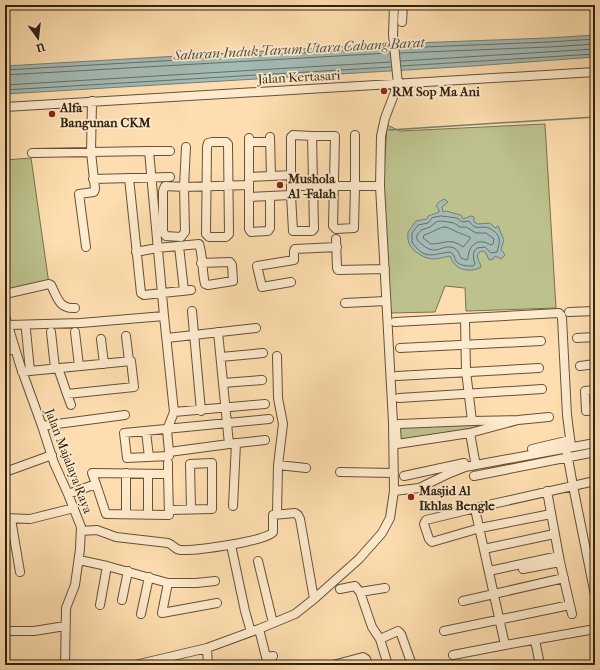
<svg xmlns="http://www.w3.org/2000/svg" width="600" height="670" viewBox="0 0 600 670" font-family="'IM FELL French Canon',serif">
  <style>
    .green { fill: #bdc28d; stroke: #77724f }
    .water { fill: #a3bab5; stroke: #757e73 }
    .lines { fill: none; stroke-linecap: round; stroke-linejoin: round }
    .shore { stroke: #6a6e63; stroke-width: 1 }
    .stream { stroke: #757e73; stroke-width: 1.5 }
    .minor-casing { stroke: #645239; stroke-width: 10 }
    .minor { stroke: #feeacc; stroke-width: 8 }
    .poi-dot { fill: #8f2418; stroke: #feeacc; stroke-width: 1.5 }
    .labels { text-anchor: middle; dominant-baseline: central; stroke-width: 3.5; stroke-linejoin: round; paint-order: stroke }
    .street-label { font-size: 13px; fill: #312311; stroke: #feeacc }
    .poi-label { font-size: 13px; font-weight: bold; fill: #312311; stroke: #feeacc; text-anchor: start }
    .water-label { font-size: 14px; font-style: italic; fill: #535042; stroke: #feeacc }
  </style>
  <rect width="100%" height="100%" fill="#fedeb0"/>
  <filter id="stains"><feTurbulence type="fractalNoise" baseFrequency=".005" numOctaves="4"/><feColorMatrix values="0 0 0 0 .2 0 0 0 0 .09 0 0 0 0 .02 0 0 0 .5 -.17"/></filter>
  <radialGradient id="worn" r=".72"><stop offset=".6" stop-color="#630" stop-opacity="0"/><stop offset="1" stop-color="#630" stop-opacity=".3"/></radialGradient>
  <path class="green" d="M545 124 556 308 466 311 465 288 445 286 435 312 390 313 383 187 387 125 400 131Z
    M31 158 49 284 5 292V160Z
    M503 422 482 428 400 443 399 426Z"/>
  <path class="water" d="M595 35V57L473 66 5 94V66L387 44 548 38Z
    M444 199 448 202 442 207 443 212 446 211 461 215 463 219 471 216 474 217V222L478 224 490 223 495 228 498 226 504 240 501 249 505 255 501 259 495 256 493 259 489 260 486 253 483 251C475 252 477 259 481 265L480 268C467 273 454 269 450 256 435 259 430 262 416 252 409 246 407 241 408 232L416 221 427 219 428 216 439 212V210L436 206 439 202Z"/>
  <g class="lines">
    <path class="shore" d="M399 48 549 42 595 39
      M400 53 549 47 595 44
      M401 61 595 49
      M401 66 595 54
      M5 70 389 48
      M5 75 390 53
      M5 85 391 62
      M5 90 391 67
      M441 216 457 218 462 222 469 221C476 232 480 225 489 228 493 230 499 234 499 239 500 242 498 248 497 252L491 253 485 247 477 248C472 253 473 257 475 264L473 266C467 266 460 266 456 261 454 257 455 255 450 252 432 254 425 261 412 242V233L418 225 428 223 432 218Z
      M442 221 454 223 460 227H466L476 233H486L494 239 493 244 491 245C478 237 468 245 468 259L467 260 461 258C459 254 458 250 454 248 442 243 437 257 423 245 419 242 416 241 417 235L421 230 430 227 436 222Z
      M445 227C450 228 453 230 457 232 462 234 465 235 470 237V239L463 247C449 237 445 244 431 244L423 238 424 235C432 233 439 227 445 227Z"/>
    <path class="stream" d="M389 130 595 117"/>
    <defs>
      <path id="minor" d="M402 22 403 5
        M5 107 595 72
        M312 136 293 135 291 137V186H380
        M270 137 271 176
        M249 138V177
        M212 142H226L228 144 229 234 226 237H209L206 234 207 147 208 143Z
        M249 142H269
        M186 147 184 187 185 232 181 237 166 236 163 232V191L165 186 184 187 249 185
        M149 151H170
        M129 178 141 293 144 295 191 290
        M93 179 170 177
        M291 186V195L293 231H312L314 229 312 136H335L333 226 336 229 354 228 355 186V135
        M291 195 249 197V177L292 175
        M249 197V229L251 232 268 231 270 228V196
        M336 239 337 268 338 270 385 269
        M179 246 184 291
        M86 247 79 194 94 192 95 189 91 152 92 101
        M136 252 157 248 199 244C203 254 202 273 205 284L208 285 233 281 232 265 230 262 201 263
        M291 282 262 287 257 266 294 260V251L295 249 337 247
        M5 294 49 284 51 285C57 297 59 309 75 308
        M345 303 386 301
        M192 311 201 411
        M569 312 595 311
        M5 316 21 368 42 426 54 463 68 494 81 527 80 549 75 585 66 608 65 665
        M164 316 174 412 167 430 169 452 229 444
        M465 319 466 371 472 421
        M395 322 559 313 561 315 562 318 567 415 571 446
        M8 325 81 323 164 316 149 151 32 153
        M26 330 30 371
        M51 332 55 368
        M75 332 79 366
        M218 332 229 444 265 440
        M126 336 129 361
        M167 338 256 328
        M577 338 595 337
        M101 339 104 364
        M400 348 541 341
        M5 351 15 349
        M221 357 263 353
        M580 366 595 364
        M22 372 30 371 131 361 134 387 67 394 58 368
        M397 376 539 368
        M223 383 262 380
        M595 390 585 391 586 411 595 410
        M67 394 71 405
        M399 398 542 389
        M174 412 265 404
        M518 420 470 433 397 444 396 427 399 424 472 421 518 420 549 417
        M42 426 125 415
        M146 432 149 457
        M470 433 475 461
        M566 447 573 486 595 595
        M532 449 570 440
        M169 452V456L127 458 124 433 269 419
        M278 465 306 468
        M5 472 52 455
        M340 472 394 473
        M148 474V515
        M404 476 464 463
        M474 476 595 452
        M96 484 106 514 169 515 168 474
        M394 491 419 488 450 473 465 467 595 443
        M547 491 560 562 572 614
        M68 494 96 484 92 473 168 474V463
        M233 506 236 443
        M475 509 505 645
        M170 510 212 509V463L190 464 191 509
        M126 514V473
        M277 514 278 465 283 424 278 398 277 356
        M551 514 480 528 432 542 429 539 424 524 426 520 488 505 595 481
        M5 518 30 519 74 508
        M11 519 20 572
        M81 531 97 530 116 537 168 543C174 545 175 550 181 550 194 551 268 541 273 532V515L295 513 298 515 300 519 314 599
        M231 545 245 611 251 632
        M484 549 554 534
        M79 560 107 566 168 583H196L215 581
        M258 561 273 623
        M523 569 560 562
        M489 571 559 556
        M168 583 162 613 217 603
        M340 589 355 586 360 592 385 588
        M360 592 372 627 380 639
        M122 600 128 571
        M463 601 564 578
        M100 605 107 566
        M141 614 149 577
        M259 629 266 657 273 656
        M5 631H34L65 626
        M444 631 570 605
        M535 640 540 665
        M207 648 208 665
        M453 655 505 645 595 629
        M135 665 207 648 259 629 295 614 314 599 359 559 382 533 390 518 394 491 393 422 380 186 381 136 385 118 398 84 393 35 394 5
        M333 665 363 657 366 659 368 665
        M388 665 380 639 398 631 401 634 412 665"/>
    </defs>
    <use href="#minor" class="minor-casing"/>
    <use href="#minor" class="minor"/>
  </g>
  <g class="poi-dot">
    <circle cx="384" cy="91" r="4"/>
    <circle cx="52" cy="114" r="4"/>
    <circle cx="280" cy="185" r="4"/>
    <circle cx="411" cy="497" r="4"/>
  </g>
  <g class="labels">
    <g class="street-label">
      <text transform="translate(299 77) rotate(-3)">Jalan Kertasari</text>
      <text transform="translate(69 461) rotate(69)">Jalan Majalaya Raya</text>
    </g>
    <g class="poi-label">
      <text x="392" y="91">RM Sop Ma Ani</text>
      <text x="60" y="107">Alfa<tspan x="60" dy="15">Bangunan CKM</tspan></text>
      <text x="288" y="178">Mushola<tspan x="288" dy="15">Al -Falah</tspan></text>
      <text x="419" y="490">Masjid Al<tspan x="419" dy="15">Ikhlas Bengle</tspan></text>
    </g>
    <g class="water-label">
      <text transform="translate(299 49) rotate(-3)">Saluran Induk Tarum Utara Cabang Barat</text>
    </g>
  </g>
  <rect width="600" height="670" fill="none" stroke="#fedeb0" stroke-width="20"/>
  <rect x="6" y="6" width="588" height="658" fill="none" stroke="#312311" stroke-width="2"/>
  <rect x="10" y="10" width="580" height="650" fill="none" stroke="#312311"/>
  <g transform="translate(38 38) rotate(165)" stroke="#feeacc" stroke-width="3" paint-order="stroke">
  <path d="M0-3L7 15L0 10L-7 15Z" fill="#312311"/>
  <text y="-6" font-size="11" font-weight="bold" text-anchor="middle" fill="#312311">U</text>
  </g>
  <rect width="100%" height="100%" filter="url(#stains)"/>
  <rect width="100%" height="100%" fill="url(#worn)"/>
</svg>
